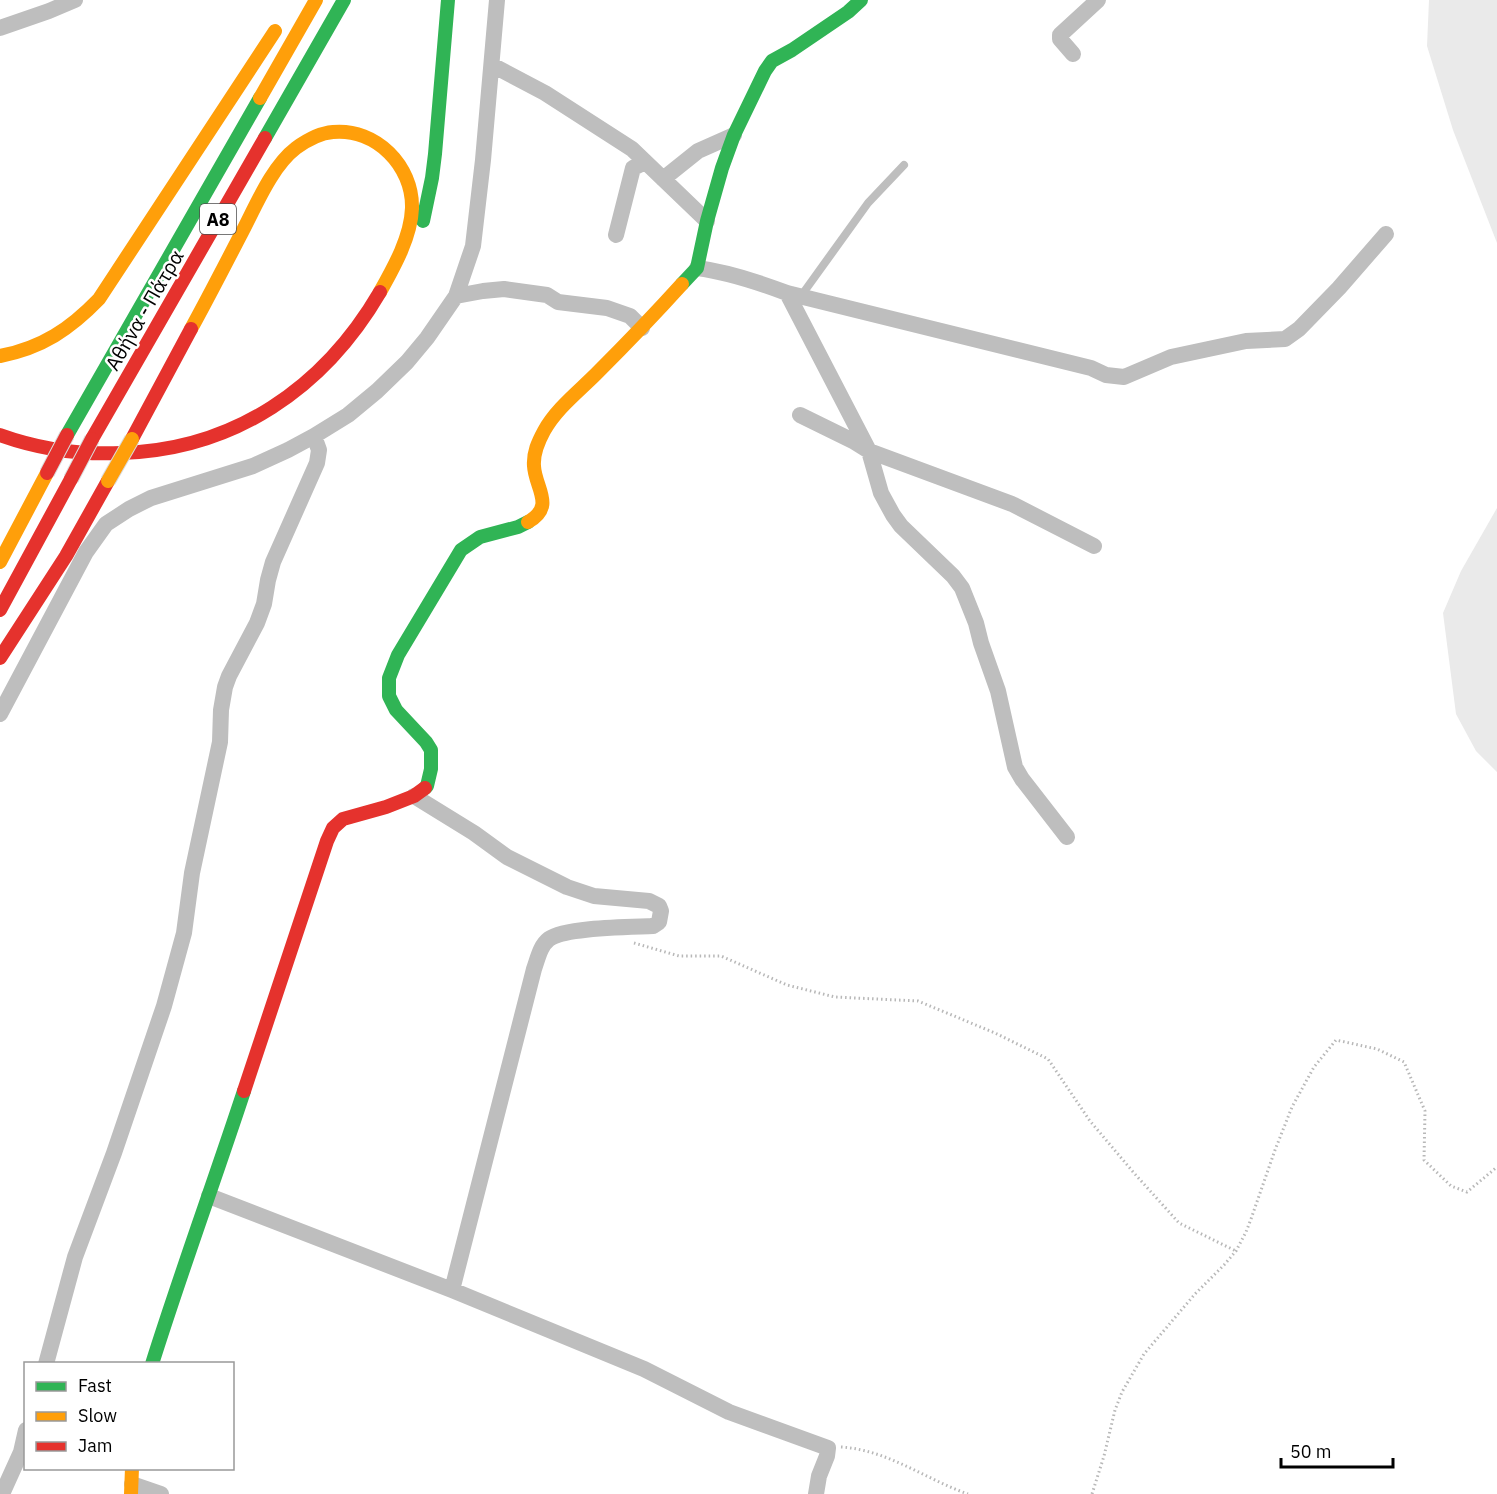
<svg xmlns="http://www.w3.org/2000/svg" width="1497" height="1494" viewBox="0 0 1497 1494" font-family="'IBM Plex Sans',sans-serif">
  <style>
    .green { fill: #eaeaea }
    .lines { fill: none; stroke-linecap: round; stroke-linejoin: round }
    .path { stroke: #b8b8b8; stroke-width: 3; stroke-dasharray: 1.5 3; stroke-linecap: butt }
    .lane { stroke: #bebebe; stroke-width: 8 }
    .street { stroke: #bebebe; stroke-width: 16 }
    .fast { stroke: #30b455; stroke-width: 14 }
    .slow { stroke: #ff9f0a; stroke-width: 14 }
    .jam { stroke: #e5322d; stroke-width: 14 }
    .slow-bridge-casing { stroke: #dbdbdb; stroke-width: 16; stroke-linecap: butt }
    .jam-bridge-casing { stroke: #dbdbdb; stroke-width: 16; stroke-linecap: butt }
    .slow-bridge { stroke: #ff9f0a; stroke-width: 14 }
    .jam-bridge { stroke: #e5322d; stroke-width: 14 }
    .labels { text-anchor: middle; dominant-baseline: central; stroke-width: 5; stroke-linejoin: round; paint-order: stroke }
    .shield { fill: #fff; stroke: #4c4c4c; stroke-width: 1.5 }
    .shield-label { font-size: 18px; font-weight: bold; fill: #000 }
    .street-label { font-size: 20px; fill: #000; stroke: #fff }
  </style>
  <rect width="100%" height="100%" fill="#fff"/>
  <path class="green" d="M1429 0H1497V243L1453 130 1427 46Z
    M1497 508V772L1476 751 1456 714 1443 613 1461 571Z"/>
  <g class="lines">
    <path class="path" d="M634 943 679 956H721L787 985 835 997 918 1001 995 1033 1048 1059 1090 1121 1134 1173 1179 1223 1236 1251
      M841 1447C888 1450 925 1479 968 1494
      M1092 1494 1104 1456 1115 1410 1122 1392 1144 1354 1195 1294 1224 1265 1236 1251 1246 1232 1251 1219 1275 1150 1292 1107 1314 1067 1336 1040 1377 1049 1404 1062 1425 1111 1424 1160 1451 1186 1467 1192 1497 1167"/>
    <path class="lane" d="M801 296 868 203 904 165"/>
    <path class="street" d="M0 28 49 11 75 0
      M1073 54 1060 39V35L1098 0
      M492 65 545 93 632 149 707 221
      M663 179 698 151 734 135
      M616 235 633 168 645 162
      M697 268C728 272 758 282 787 293L1091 368 1106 375 1124 377 1171 357 1246 341 1285 339 1299 329 1339 288 1386 234
      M787 293 869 451 881 493 893 515 901 526 953 576 962 588 976 623 981 643 998 691 1015 767 1022 779 1067 837
      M456 296 483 291 504 289 547 295 558 302 607 308 630 316 642 328
      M800 415 853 441 869 451 1012 504 1094 546
      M0 714 86 552 106 524 129 509 151 498 253 466 288 450 314 436 348 415 377 391 407 362 427 338 456 296 473 246 483 160 497 0
      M414 796 474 833 507 857 567 887 594 896 649 901 659 906 661 911 659 922 653 926C631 927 565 927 549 939 540 946 538 958 534 969L452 1290
      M209 1196 452 1290 644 1369 729 1412 828 1448 827 1456 819 1476 816 1494
      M46 1364 75 1257 114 1153 164 1006 184 933 192 873 220 742 221 710 225 687 229 676 257 623 264 604 268 580 273 562 317 463 319 450 314 436
      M132 1484 161 1494
      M2 1494 21 1452 26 1430"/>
    <path class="fast" d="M265 138 344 0
      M423 221 432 178 435 154 448 0
      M682 284 697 268 707 221 722 168 734 135 765 71 772 61 792 50 848 12 861 0
      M67 435 260 98
      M425 788 427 786 431 769V750L426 742 396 710 389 696V678L398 655 461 550 480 537 518 527 528 522
      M152 1364C181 1272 214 1182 244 1091"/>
    <path class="slow" d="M260 98 316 0
      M191 329C208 298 224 267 240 236 255 208 271 167 296 148 307 140 320 133 333 132 376 128 413 166 412 208 411 237 394 267 380 292
      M0 356C42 348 70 329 99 299L275 31
      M528 522C556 506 535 488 534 466 533 453 538 442 544 431 556 409 578 392 596 374 625 345 654 315 682 284
      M0 562 47 473
      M131 1494 132 1468"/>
    <path class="jam" d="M0 435C39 449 79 455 121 453 234 450 324 388 380 292
      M92 439 265 138
      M132 439 191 329
      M0 610 71 479
      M0 658 66 556 108 481
      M244 1091 327 841 333 828 343 819 386 807 414 796 425 788"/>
    <defs>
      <path id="slow-bridge" d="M108 481 132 439"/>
      <path id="jam-bridge" d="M47 473 67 435
        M71 479 92 439"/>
    </defs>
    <use href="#slow-bridge" class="slow-bridge-casing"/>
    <use href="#jam-bridge" class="jam-bridge-casing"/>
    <use href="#slow-bridge" class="slow-bridge"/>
    <use href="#jam-bridge" class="jam-bridge"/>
  </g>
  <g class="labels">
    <rect class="shield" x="200" y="204" width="36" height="30" rx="4.5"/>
    <g class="shield-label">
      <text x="218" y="219">Α8</text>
    </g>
    <g class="street-label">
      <text transform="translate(144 310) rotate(-60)">Αθήνα - Πάτρα</text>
    </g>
  </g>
  <rect x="24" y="1362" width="210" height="108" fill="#ffffff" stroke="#999999" stroke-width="1.5"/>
  <rect x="36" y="1382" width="30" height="9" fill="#30b455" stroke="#999999" stroke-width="1.5"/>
  <text x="78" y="1392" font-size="18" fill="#000000">Fast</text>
  <rect x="36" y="1412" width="30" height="9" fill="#ff9f0a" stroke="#999999" stroke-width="1.5"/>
  <text x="78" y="1422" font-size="18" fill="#000000">Slow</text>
  <rect x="36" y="1442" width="30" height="9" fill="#e5322d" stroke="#999999" stroke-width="1.5"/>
  <text x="78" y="1452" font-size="18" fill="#000000">Jam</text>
  <path d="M1281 1458v9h112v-9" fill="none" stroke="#000000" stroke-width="3"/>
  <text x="1290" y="1458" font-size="18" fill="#000000" stroke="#ffffff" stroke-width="4.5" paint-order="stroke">50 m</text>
</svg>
